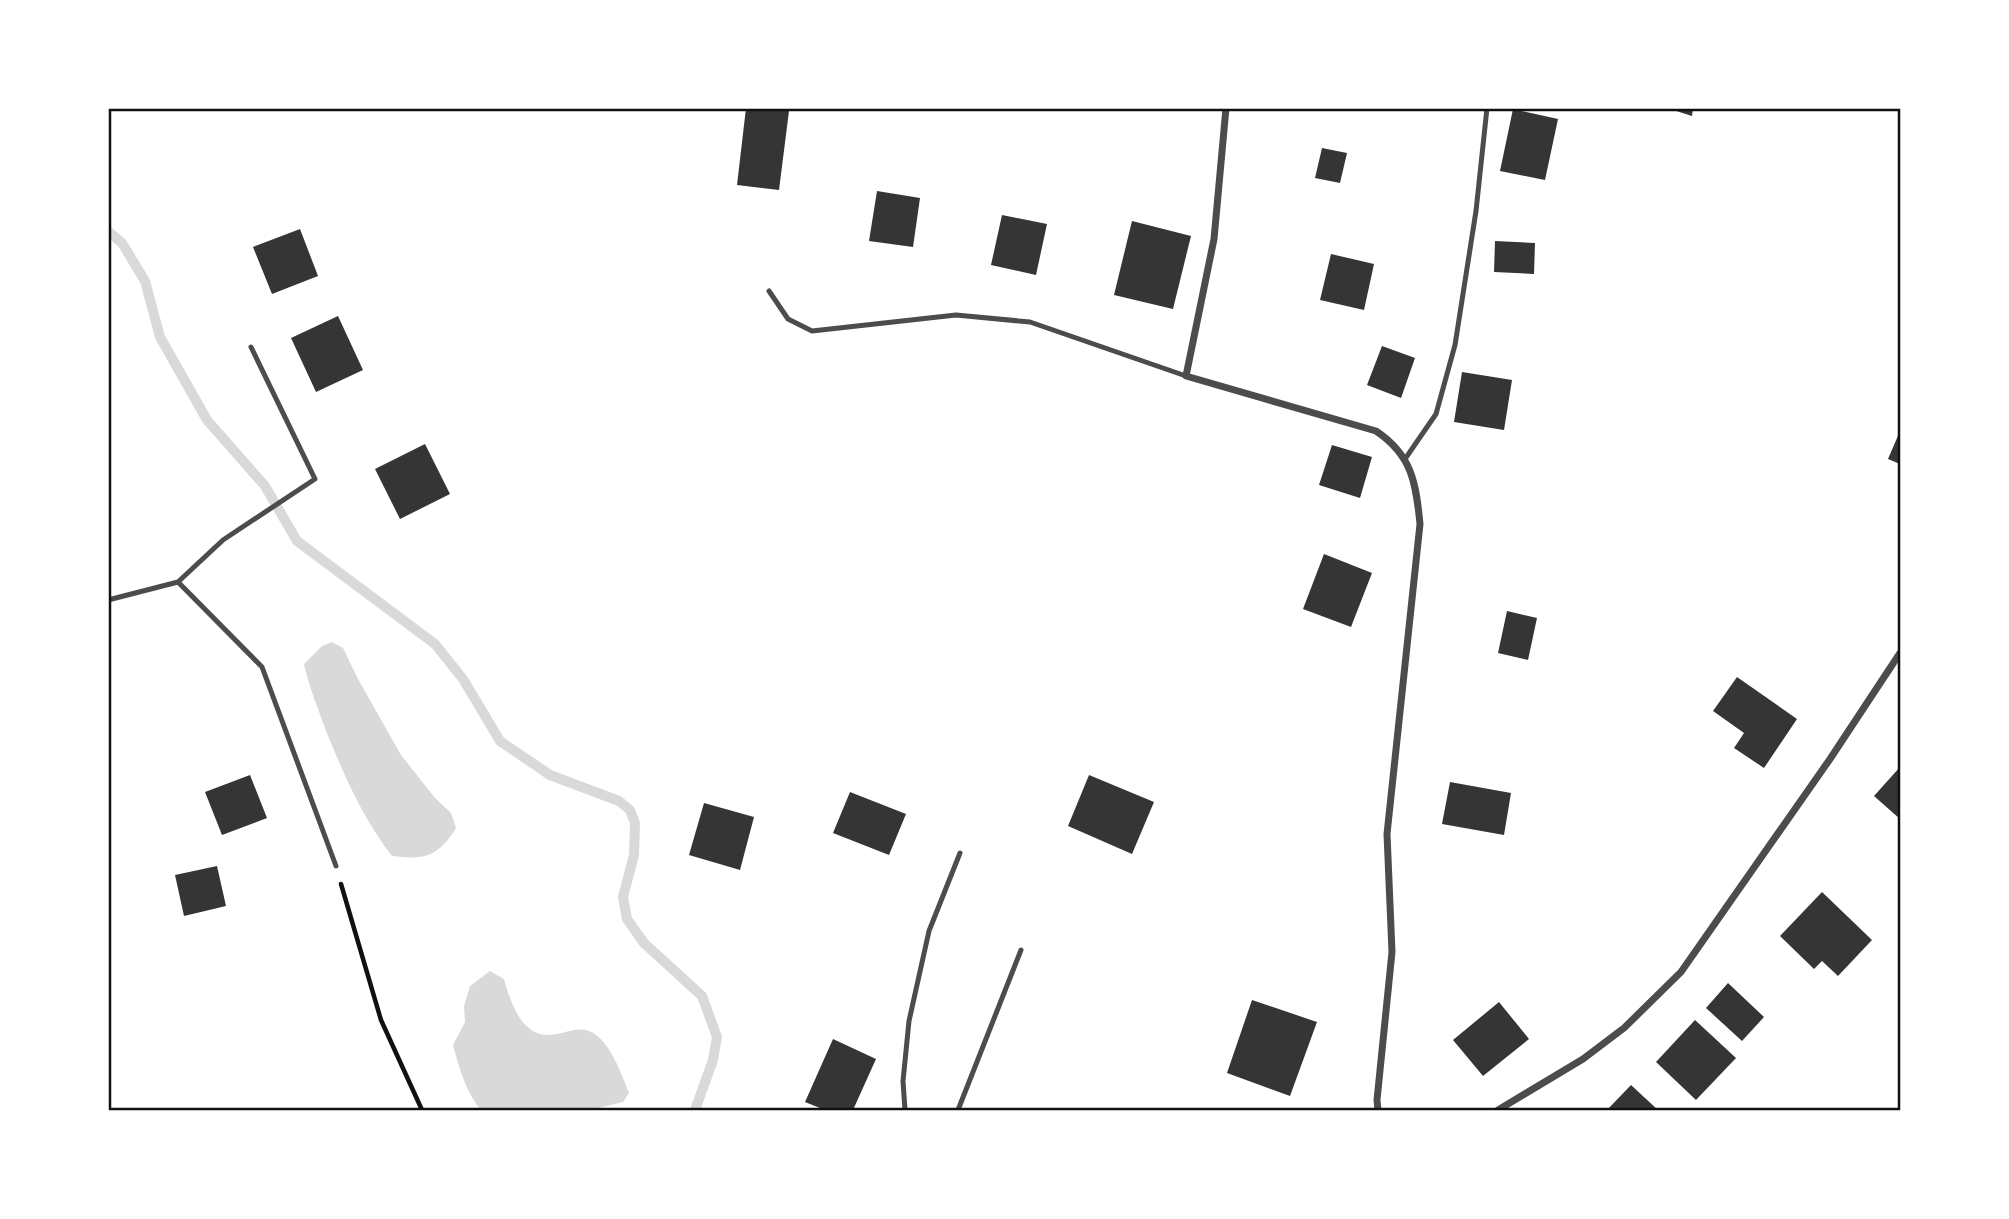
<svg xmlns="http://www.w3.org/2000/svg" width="2009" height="1219" viewBox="0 0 2009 1219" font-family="Arial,sans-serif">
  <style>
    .water { fill: #d9d9d9 }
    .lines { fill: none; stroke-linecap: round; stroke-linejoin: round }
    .stream { stroke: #d9d9d9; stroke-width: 10 }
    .building { fill: #353535 }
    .path { stroke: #111; stroke-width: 4.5 }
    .service { stroke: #4c4c4c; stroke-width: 5 }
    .minor { stroke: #4c4c4c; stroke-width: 7 }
    .neatline { fill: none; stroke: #111; stroke-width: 2.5 }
  </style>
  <rect width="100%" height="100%" fill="#fff"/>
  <path class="water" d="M332 642 343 648 358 679 401 755 435 798 451 813 456 828C438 857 425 860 392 856 363 819 344 775 326 731 318 708 309 687 304 664L322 646Z
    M490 971 504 979C511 1005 524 1042 557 1034 567 1032 578 1027 589 1031 609 1038 622 1075 629 1093L623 1102 590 1110H481C466 1093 459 1067 453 1045L465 1022 464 1006 470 986Z"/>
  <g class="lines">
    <path class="stream" d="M108 231 122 243 145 281 160 337 207 420 265 486 297 541 435 644 463 679 500 741 550 775 619 801 630 810 635 823 634 855 623 897 627 919 644 943 702 996 717 1037 713 1060 695 1110"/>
  </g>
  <path class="building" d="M746 108 789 111 779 190 737 185Z
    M1667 108H1693L1692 116Z
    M1513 109 1558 119 1545 180 1500 171Z
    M1322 148 1347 153 1340 183 1315 178Z
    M877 191 920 198 913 247 869 241Z
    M1002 215 1047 224 1036 275 991 265Z
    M1132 221 1191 236 1173 309 1114 295Z
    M300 229 318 276 272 294 253 247Z
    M1495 241 1535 243 1534 274 1494 272Z
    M1331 254 1374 264 1364 310 1320 300Z
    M338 316 363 370 316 392 291 338Z
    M1382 346 1415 358 1401 398 1367 385Z
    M1462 372 1512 380 1504 430 1454 422Z
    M1900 431V464L1888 459Z
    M425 444 450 494 400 519 375 469Z
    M1332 445 1372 457 1360 498 1319 485Z
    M1324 554 1372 573 1351 627 1303 609Z
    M1507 611 1537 618 1528 660 1498 653Z
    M1737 677 1797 719 1764 768 1734 748 1744 733 1713 711Z
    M1900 767V819L1874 796Z
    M250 775 267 818 222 835 205 792Z
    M1089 775 1154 802 1132 854 1068 826Z
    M1450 782 1511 793 1504 835 1442 824Z
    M850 792 906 814 889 855 833 833Z
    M704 803 754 817 740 870 689 855Z
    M217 866 226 906 184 916 175 875Z
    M1822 892 1872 940 1838 976 1822 961 1814 969 1780 936Z
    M1728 983 1764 1017 1742 1041 1706 1008Z
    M1252 1000 1317 1022 1290 1096 1227 1073Z
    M1499 1002 1529 1039 1483 1076 1453 1040Z
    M1695 1020 1736 1058 1696 1100 1656 1062Z
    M833 1039 876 1059 853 1110H825L805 1102Z
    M1631 1085 1658 1110H1607Z"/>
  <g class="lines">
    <path class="path" d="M341 884 381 1020 422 1110"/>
    <path class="service" d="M769 291 788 319 812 331 956 315 1030 322 1186 376
      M1405 459 1436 414 1455 345 1476 211 1487 108
      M178 582 223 540 315 479 251 347
      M108 600 178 582 262 667 336 866
      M905 1110 903 1081 909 1021 929 931 960 853
      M958 1110 1021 950"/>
    <path class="minor" d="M1226 108 1214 239 1186 376 1376 431C1412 455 1416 483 1420 524L1387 834 1392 952 1377 1100 1378 1110
      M1498 1110 1583 1059 1624 1028 1681 972 1830 759 1900 653"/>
  </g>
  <rect width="2009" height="1219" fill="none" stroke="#ffffff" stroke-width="220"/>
  <rect x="110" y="110" width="1789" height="999" class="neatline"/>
</svg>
